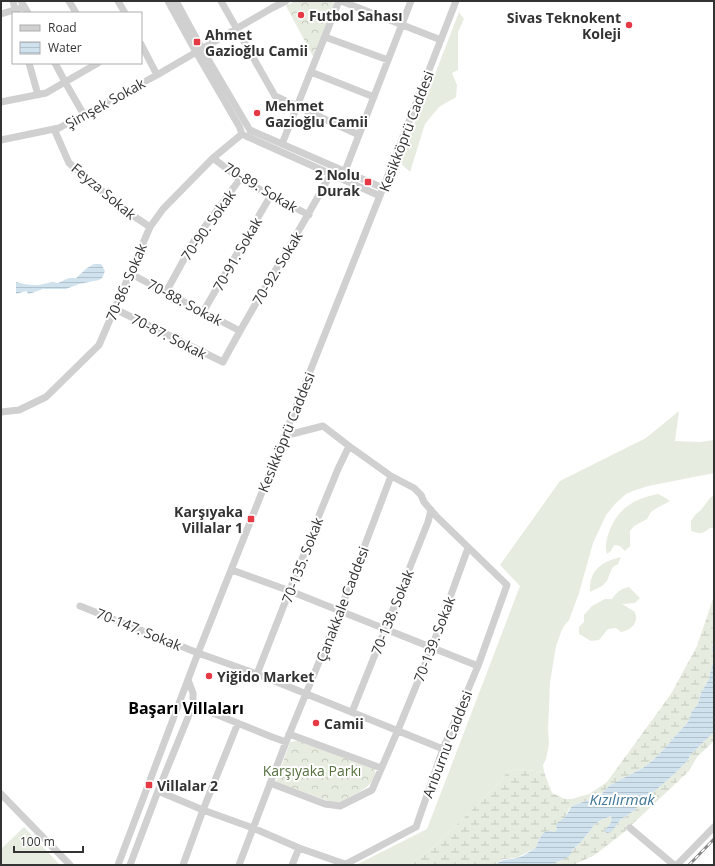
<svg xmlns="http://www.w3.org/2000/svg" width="715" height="866" viewBox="0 0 715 866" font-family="'Open Sans',sans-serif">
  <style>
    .grass { fill: #e6ecdf }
    .forest { fill: url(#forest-crowns) }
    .wetland { fill: url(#wetland-marsh) }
    .water { fill: url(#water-rules) }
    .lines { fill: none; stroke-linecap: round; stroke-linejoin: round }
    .minor { stroke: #d0d0d0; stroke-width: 7 }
    .rail-casing { stroke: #888; stroke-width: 3 }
    .rail { stroke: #fff; stroke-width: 1.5; stroke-dasharray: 4.5; stroke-linecap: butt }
    .poi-dot { fill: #e63946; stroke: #fff; stroke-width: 1.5 }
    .labels { text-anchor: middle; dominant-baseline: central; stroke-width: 4; stroke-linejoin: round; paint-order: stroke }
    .poi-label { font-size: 14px; font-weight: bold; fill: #333; stroke: #fff; text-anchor: start }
    .street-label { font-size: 14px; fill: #333; stroke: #fff }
    .park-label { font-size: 14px; fill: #56703f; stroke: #fff }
    .water-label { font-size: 15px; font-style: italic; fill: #3f7597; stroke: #fff }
    .quarter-label { font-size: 16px; font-weight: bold; fill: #000; stroke: #fff }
  </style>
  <defs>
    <pattern id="forest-crowns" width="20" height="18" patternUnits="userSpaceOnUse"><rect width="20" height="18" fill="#e6ecdf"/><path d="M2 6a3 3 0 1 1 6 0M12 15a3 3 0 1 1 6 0" fill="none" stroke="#c6cbc0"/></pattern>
    <pattern id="wetland-marsh" width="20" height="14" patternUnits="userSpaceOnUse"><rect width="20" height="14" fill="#e6ecdf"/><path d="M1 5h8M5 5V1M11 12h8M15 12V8" fill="none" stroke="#c6cbc0"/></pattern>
    <pattern id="water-rules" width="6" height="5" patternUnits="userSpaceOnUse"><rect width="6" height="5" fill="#cfe2ee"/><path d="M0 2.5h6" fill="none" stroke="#b2c2cd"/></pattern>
  </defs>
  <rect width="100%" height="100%" fill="#fff"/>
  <path class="grass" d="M459 12 464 19 458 32V70L452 73 457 85 456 97 439 107 425 124 410 172 398 161 427 95Z
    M679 411 675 441 700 442 714 440V473L648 486 633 491 626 494 615 504 606 515 593 543 579 593 569 620 564 626 561 632 556 646 550 682 548 729 549 744 546 759 543 765 544 772 518 769 507 772 498 784 436 845 410 865H356L427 829 520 586 500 565 560 481 646 438Z
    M658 494 664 497 670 501 657 508 651 512 647 519 634 526 630 531V546L625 551 620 546 614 545 611 551 607 554C605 547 606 542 608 535 616 510 632 499 658 494Z
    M714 495V528H710C703 534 700 534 691 531V521L695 515 701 510 710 498Z
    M621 557 618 564 612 568 607 581 602 586 590 592C589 570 601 562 621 557Z
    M629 587 640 598 635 603 622 604 635 612C635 614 637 617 636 619 635 627 627 631 621 632L616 628 608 629 599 640 591 641 579 634V627L584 622V615L592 606 605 599H612C617 592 620 589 629 587Z
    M24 827 60 865H1V849Z"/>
  <path class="forest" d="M295 1H331L336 4 314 58 286 6Z
    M300 740 375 769C377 784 360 792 349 797 346 799 342 802 338 802 336 802 334 802 331 802L276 782 290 742Z"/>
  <path class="wetland" d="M714 596V639L712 650 714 657 709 679 701 693 698 704 692 711 688 722 663 750 653 760 643 768 610 785 600 796 572 806 569 809 564 819 555 832 548 831 540 837 536 848 516 858 504 859 501 860 495 865H410L436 845 498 784 507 772 518 769 544 772 552 793 565 799H572L589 794 607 782 671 694 697 646Z
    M714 730V741L697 757 689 771 623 833 605 847 593 856 573 865H550L562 860 581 842 595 824 601 820 611 816C613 822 610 824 606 828L616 826 620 820 635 810 642 802 688 760 690 755 713 733Z"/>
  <path class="water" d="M94 264H101L105 271 102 278 99 280 79 284 66 289H43L29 294 26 291 16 294V282C22 284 29 285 35 285 44 285 49 281 58 283L69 278H76L87 268Z
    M714 639V730L713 733 690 755 688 760 674 774 642 802 635 810 620 820 616 826 611 832 607 833 604 831C607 826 613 824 611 816L601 820 595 824 581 842 572 850 571 854 568 857 562 860 550 865H495C505 857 506 861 516 858 523 857 530 851 536 848 538 842 541 832 548 831 550 831 553 831 555 832L557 829 556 825C559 820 560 822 564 818 567 815 569 810 572 806L600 796 610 785 643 768 653 760 663 750 688 722 692 711 698 704 701 693 709 679 714 657 712 650Z"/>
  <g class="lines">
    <path class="minor" d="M13 1 16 13
      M21 1 28 13
      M69 1 76 13
      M118 1 125 13
      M168 1 196 52 239 126 241 131
      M176 1 202 49 248 127
      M221 1 275 96 359 135
      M341 1 441 40
      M1 14 24 7
      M325 37 388 60
      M141 44 157 75
      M29 63 38 95
      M55 63 65 82 84 115
      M311 72 374 97
      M1 102 46 93 98 63
      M54 129 69 163 123 209 150 227
      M250 130 383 188
      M246 136 380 196
      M1 140 59 128 157 75 272 8 286 1
      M282 144 339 1
      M213 158 240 179 309 215
      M345 171 411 1
      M131 274 240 331
      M166 292 194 241 240 179
      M115 309 223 362C257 298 297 237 331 173
      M203 312 271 195
      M1 412 19 410 46 397 99 345 150 227 163 209 213 158 242 134
      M284 436 323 426 349 446 391 476 414 488 421 495 424 502 437 517 507 585 478 666 443 749 416 827 344 865
      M232 570 290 591 478 666
      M80 606 198 653 257 674 443 749
      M257 674 320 513 338 469 349 446
      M188 680 193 693V705L272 737 286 742
      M352 712 428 522 431 510
      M289 734 381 768
      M270 783 325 804 340 806 372 790 398 730 432 647 468 548
      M158 791 203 810 253 828 299 848 345 864
      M1 794 70 865
      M630 828 674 865
      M118 865 198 653 383 188 456 1
      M130 865 158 791 193 705
      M183 865 203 810 238 723
      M239 865 286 742 340 611 391 476
      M292 865 299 848
      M677 865 714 827"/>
    <defs>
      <path id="rail" d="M689 865 714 839"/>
    </defs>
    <use href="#rail" class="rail-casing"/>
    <use href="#rail" class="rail"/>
  </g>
  <g class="poi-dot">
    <circle cx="301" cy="15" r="4"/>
    <circle cx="629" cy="25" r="4"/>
    <rect x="193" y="38" width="8" height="8" rx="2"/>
    <circle cx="257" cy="113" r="4"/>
    <rect x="364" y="178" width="8" height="8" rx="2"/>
    <rect x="247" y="515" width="8" height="8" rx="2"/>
    <circle cx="209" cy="676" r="4"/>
    <circle cx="316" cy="723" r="4"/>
    <rect x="145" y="781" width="8" height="8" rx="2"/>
  </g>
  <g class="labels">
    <g class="poi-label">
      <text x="309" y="15">Futbol Sahası</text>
      <text x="621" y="17" text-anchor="end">Sivas Teknokent<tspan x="621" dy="16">Koleji</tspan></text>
      <text x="205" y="34">Ahmet<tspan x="205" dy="16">Gazioğlu Camii</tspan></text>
      <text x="265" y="105">Mehmet<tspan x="265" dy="16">Gazioğlu Camii</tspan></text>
      <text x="360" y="174" text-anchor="end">2 Nolu<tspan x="360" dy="16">Durak</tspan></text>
      <text x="243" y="511" text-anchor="end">Karşıyaka<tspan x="243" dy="16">Villalar 1</tspan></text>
      <text x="217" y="676">Yiğido Market</text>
      <text x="324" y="723">Camii</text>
      <text x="157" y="785">Villalar 2</text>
    </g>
    <g class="street-label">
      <text transform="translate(105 103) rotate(-29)">Şimşek Sokak</text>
      <text transform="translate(406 131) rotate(-69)">Kesikköprü Caddesi</text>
      <text transform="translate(261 187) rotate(31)">70-89. Sokak</text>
      <text transform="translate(104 191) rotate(40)">Feyza Sokak</text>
      <text transform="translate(208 225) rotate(-55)">70-90. Sokak</text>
      <text transform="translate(237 254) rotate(-60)">70-91. Sokak</text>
      <text transform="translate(277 268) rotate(-59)">70-92. Sokak</text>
      <text transform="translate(126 282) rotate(-67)">70-86. Sokak</text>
      <text transform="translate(185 302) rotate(28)">70-88. Sokak</text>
      <text transform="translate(169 336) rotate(27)">70-87. Sokak</text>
      <text transform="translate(286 432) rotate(-68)">Kesikköprü Caddesi</text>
      <text transform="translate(302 560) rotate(-69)">70-135. Sokak</text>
      <text transform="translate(342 604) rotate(-69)">Çanakkale Caddesi</text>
      <text transform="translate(392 612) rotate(-68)">70-138. Sokak</text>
      <text transform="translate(139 629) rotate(22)">70-147. Sokak</text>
      <text transform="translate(434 639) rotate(-69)">70-139. Sokak</text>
      <text transform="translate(447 744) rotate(-69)">Arıburnu Caddesi</text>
    </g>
    <g class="park-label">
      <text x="312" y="770">Karşıyaka Parkı</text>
    </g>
    <g class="water-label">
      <text x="622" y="799">Kızılırmak</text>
    </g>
    <g class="quarter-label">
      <text x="186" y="708">Başarı Villaları</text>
    </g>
  </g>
  <rect width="715" height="866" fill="none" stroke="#333333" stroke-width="4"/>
  <rect x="12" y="12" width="130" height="52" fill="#ffffff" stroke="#adadad"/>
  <rect x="20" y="25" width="20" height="6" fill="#d0d0d0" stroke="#adadad"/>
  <text x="48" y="32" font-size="12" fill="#333333">Road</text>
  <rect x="20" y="42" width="20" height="12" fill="url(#water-rules)" stroke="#adadad"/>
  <text x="48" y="52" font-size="12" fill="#333333">Water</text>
  <path d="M14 846v6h69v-6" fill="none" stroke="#333333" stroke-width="2"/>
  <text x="20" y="846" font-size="12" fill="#333333" stroke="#ffffff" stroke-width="3" paint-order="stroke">100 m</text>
</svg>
